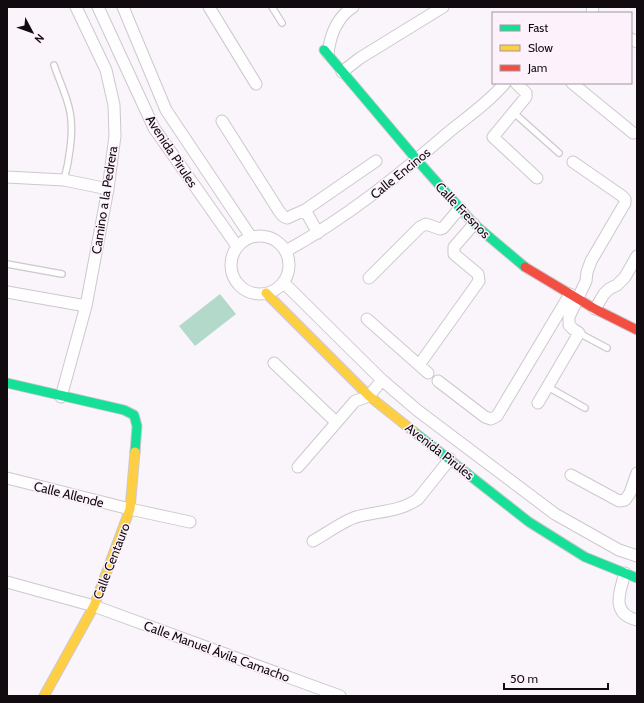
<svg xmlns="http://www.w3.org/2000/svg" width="644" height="703" viewBox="0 0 644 703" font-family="Cabin,sans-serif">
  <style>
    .water { fill: #b3d9ca }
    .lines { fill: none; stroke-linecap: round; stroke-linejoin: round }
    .lane-casing { stroke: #cdc8cd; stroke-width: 8 }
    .street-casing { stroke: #cdc8cd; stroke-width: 13 }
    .fast-casing { stroke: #cdc8cd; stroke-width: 11 }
    .slow-casing { stroke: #cdc8cd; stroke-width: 11 }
    .jam-casing { stroke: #cdc8cd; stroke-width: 11 }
    .lane { stroke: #fefefe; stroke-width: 5.5 }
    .street { stroke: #fefefe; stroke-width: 11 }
    .fast { stroke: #16e098; stroke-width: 9 }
    .slow { stroke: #ffcf43; stroke-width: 9 }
    .jam { stroke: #f24e42; stroke-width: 9 }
    .labels { text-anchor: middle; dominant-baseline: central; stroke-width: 3; stroke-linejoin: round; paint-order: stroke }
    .street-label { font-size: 13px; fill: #110b10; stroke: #fdf2fb }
  </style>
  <rect width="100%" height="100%" fill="#faf5fa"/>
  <path class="water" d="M220 294 236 314 195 346 179 326Z"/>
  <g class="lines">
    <defs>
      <path id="lane" d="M272 7 282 23
        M54 65C59 80 67 96 70 112 74 131 69 162 64 180
        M513 112 559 153
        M7 264 62 274
        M579 333 607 348
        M548 387 585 408"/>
      <path id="street" d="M98 7 154 128 237 246
        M123 7 166 110 251 237
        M209 7 256 84
        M592 13 593 7
        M631 39 637 42
        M328 54C330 35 336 18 353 7
        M342 72 360 58 443 7
        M516 83 526 93V97L493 137 537 178
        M572 83 633 133
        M222 121 279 211 283 216 287 218 305 210 376 161
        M7 177 64 180 108 189
        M305 210 318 233
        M231 265a29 29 0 1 1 58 0a29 29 0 1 1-58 0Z
        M286 251C346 218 398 176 450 131 469 116 490 101 505 83
        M369 278 420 227 426 224 440 229 443 228 460 208
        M283 282 382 380 417 410 555 514 619 550 637 556
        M7 292 86 306
        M595 309 604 294 609 289 617 285 625 277 637 256
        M367 319 428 373
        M274 363 336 422
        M419 365 479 281 478 274 454 254V247L474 224
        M438 381 485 417 491 419 497 416 570 294
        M61 397 86 306 108 189 115 136 114 105 106 70 76 7
        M538 403 579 333 573 329 569 325V317L586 281 587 272 591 261 625 203V199L622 196 573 162
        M298 467 355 401 369 396 382 380
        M571 475 619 501 625 500 630 493 637 473
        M7 478 130 509 190 522
        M313 541C324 535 345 520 356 517 377 511 400 512 418 499L450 459
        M625 573C619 593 611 614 637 620
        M7 582 94 606 340 696"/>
      <path id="fast" d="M324 50 417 160 474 224 525 267
        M7 383 124 410 134 415 137 426 135 452
        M413 431 529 522 585 557 637 578"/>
      <path id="slow" d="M266 293 369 396 413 431
        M44 696 94 606 130 509 135 452"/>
      <path id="jam" d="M525 267 595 309 637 330"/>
    </defs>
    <use href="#lane" class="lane-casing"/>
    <use href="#street" class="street-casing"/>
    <use href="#fast" class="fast-casing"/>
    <use href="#slow" class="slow-casing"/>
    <use href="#jam" class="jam-casing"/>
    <use href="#lane" class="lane"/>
    <use href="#street" class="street"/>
    <use href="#fast" class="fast"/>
    <use href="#slow" class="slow"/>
    <use href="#jam" class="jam"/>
  </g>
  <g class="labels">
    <g class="street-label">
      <text transform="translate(172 151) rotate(57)">Avenida Pirules</text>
      <text transform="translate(400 173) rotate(-39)">Calle Encinos</text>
      <text transform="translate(104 200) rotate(-81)">Camino a la Pedrera</text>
      <text transform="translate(463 210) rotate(46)">Calle Fresnos</text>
      <text transform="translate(440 451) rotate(38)">Avenida Pirules</text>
      <text transform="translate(69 494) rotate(14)">Calle Allende</text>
      <text transform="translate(111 561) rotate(-69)">Calle Centauro</text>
      <text transform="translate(217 651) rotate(20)">Calle Manuel Ávila Camacho</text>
    </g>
  </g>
  <rect width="644" height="703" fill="none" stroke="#110b10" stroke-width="16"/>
  <rect x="492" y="12" width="140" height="72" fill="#fdf2fb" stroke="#9f969d"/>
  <rect x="500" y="25" width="20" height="6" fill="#16e098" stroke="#9f969d"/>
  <text x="528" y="32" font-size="12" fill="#110b10">Fast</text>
  <rect x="500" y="45" width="20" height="6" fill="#ffcf43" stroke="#9f969d"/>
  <text x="528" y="52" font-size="12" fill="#110b10">Slow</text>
  <rect x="500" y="65" width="20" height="6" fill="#f24e42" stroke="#9f969d"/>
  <text x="528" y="72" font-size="12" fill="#110b10">Jam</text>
  <g transform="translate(32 32) rotate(131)" stroke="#fdf2fb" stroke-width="3" paint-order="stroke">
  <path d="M0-3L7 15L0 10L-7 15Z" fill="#110b10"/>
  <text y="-6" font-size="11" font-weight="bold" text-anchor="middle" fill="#110b10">N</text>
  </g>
  <path d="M504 683v6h104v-6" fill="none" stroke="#110b10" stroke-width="2"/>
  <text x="510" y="683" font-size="12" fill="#110b10" stroke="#fdf2fb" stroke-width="3" paint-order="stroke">50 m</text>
</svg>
